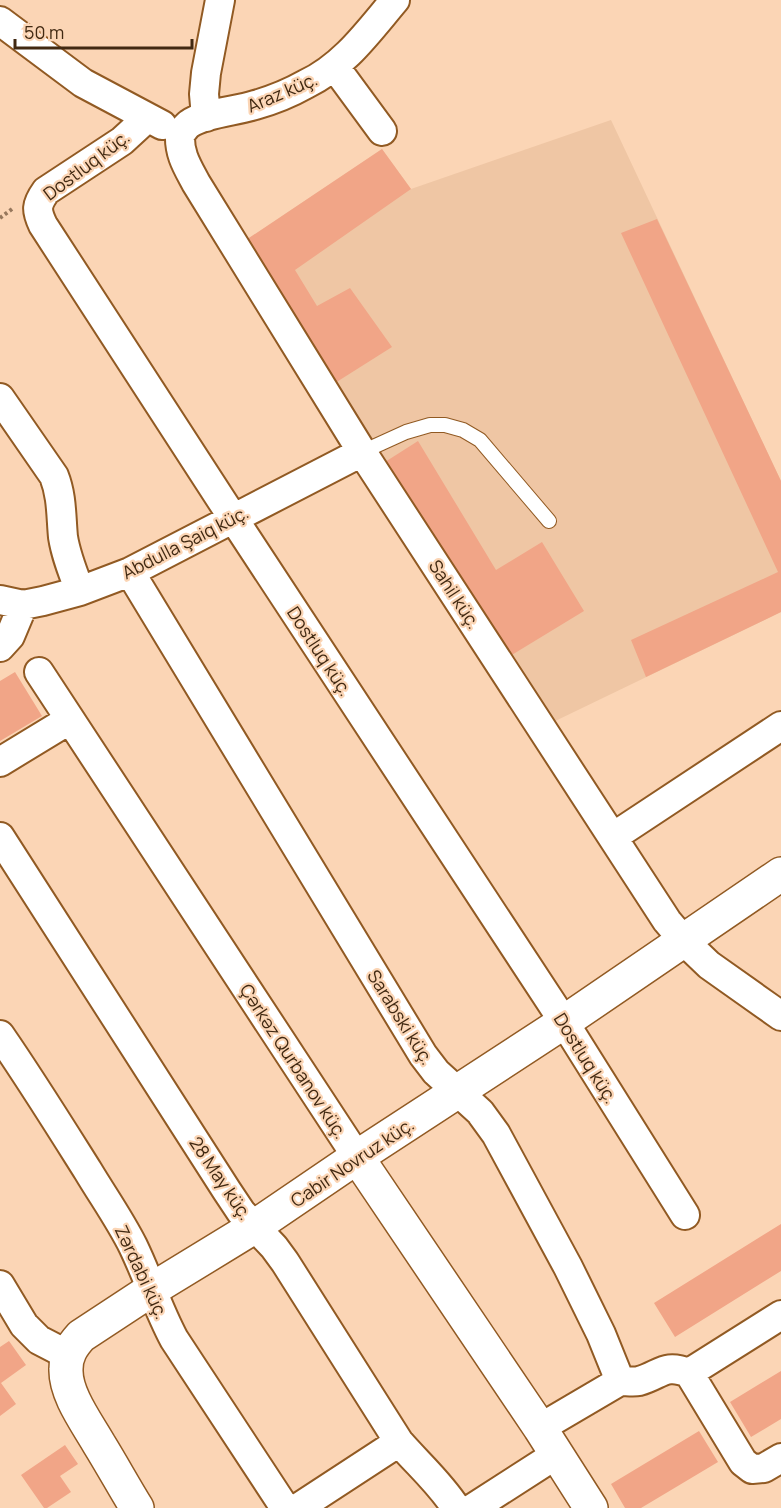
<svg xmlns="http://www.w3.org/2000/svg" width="781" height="1508" viewBox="0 0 781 1508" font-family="Manrope,sans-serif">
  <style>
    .built { fill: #efc6a4 }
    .building { fill: #f1a587 }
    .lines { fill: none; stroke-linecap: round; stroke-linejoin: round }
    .service-casing { stroke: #915a23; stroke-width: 16 }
    .minor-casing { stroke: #915a23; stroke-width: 32 }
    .tertiary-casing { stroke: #915a23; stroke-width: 36 }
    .secondary-casing { stroke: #915a23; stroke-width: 36 }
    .path { stroke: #96775c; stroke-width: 4; stroke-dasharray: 3 3; stroke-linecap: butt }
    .service { stroke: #fff; stroke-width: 14 }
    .minor { stroke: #fff; stroke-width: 28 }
    .tertiary { stroke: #fff; stroke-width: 33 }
    .secondary { stroke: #fff; stroke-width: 33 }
    .labels { text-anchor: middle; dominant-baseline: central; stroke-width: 4.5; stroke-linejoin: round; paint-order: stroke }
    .street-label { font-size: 18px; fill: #412912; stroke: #fbd5b5 }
  </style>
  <rect width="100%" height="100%" fill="#fbd5b5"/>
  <path class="built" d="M611 120 781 481V612L549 724 243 242 382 149 411 189Z"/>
  <path class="building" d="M382 149 411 189 295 270 317 306 350 288 392 347 335 383 243 242Z
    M657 219 781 481V612L646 677 631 640 778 572 621 233Z
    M418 441 496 570 542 542 584 611 505 659 385 462Z
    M15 672 42 716 0 741V681Z
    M781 1224V1271L675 1337 654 1303Z
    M9 1341 26 1365 1 1383 16 1404 0 1416V1347Z
    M781 1371V1419L751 1437 730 1402Z
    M699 1431 718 1462 641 1508H625L611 1484Z
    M65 1445 78 1464 60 1476 71 1492 47 1508H44L21 1475Z"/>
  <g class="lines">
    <defs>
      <path id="service" d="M362 452 406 432 430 425H445L463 430 480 440 549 521"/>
      <path id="minor" d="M0 21 83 83 162 125
        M335 67 382 131
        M206 117 204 94 206 73 220 0
        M147 118 122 141 46 191C36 205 36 210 43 225L233 518 564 1022 685 1215
        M180 134C179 154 187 166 196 183L362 452 667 921 684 941 709 965 781 1016
        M180 134C183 131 186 126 189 124 204 113 237 111 255 105 273 100 290 93 306 84 344 66 368 32 395 0
        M0 398 54 476C62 496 61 516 63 537 66 556 73 573 80 591
        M130 572 423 1055 436 1072 480 1112 496 1134 568 1267 601 1334 620 1381 540 1428
        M0 600 23 605 43 601 80 591 130 572 362 452
        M0 647 10 636 23 605
        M39 672 357 1157
        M0 762 69 720
        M0 837 227 1191 241 1212 274 1247 285 1262 399 1442C418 1464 440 1483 456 1508
        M613 837 781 726
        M0 1035C31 1080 59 1125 88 1171 103 1196 120 1220 133 1246 148 1277 158 1309 174 1339L285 1508
        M0 1285 24 1325 39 1340 68 1355
        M689 1373 743 1462 752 1469 764 1468 781 1458
        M620 1381C626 1381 634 1382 639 1381 661 1375 664 1363 689 1373L781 1315
        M298 1508 399 1442
        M473 1508 557 1454"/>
      <path id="tertiary" d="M357 1157 540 1428 591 1508"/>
      <path id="secondary" d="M137 1508C124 1487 112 1465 99 1444 87 1423 65 1394 66 1369 66 1355 72 1346 81 1336L151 1290 254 1227 357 1157 564 1022 781 874"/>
    </defs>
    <use href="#service" class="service-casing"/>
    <use href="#minor" class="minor-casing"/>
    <use href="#tertiary" class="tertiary-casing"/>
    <use href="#secondary" class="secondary-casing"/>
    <path class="path" d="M0 218 12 209"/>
    <use href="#service" class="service"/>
    <use href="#minor" class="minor"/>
    <use href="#tertiary" class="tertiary"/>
    <use href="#secondary" class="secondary"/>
  </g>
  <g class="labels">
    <g class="street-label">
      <text transform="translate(282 92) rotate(-23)">Araz küç.</text>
      <text transform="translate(86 165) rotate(-37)">Dostluq küç.</text>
      <text transform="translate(185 542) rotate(-27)">Abdulla Şaiq küç.</text>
      <text transform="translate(455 594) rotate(57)">Sahil küç.</text>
      <text transform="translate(320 651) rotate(57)">Dostluq küç.</text>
      <text transform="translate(401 1017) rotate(58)">Sarabski küç.</text>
      <text transform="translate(586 1058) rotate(58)">Dostluq küç.</text>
      <text transform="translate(294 1061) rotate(57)">Çərkəz Qurbanov küç.</text>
      <text transform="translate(352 1162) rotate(-34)">Cabir Novruz küç.</text>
      <text transform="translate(221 1178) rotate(56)">28 May küç.</text>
      <text transform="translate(142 1272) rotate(65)">Zərdabi küç.</text>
    </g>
  </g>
  <path d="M15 39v9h177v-9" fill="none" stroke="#412912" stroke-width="3"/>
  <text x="24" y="39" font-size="18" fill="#412912" stroke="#fbd5b5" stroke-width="4.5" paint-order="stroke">50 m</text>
</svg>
